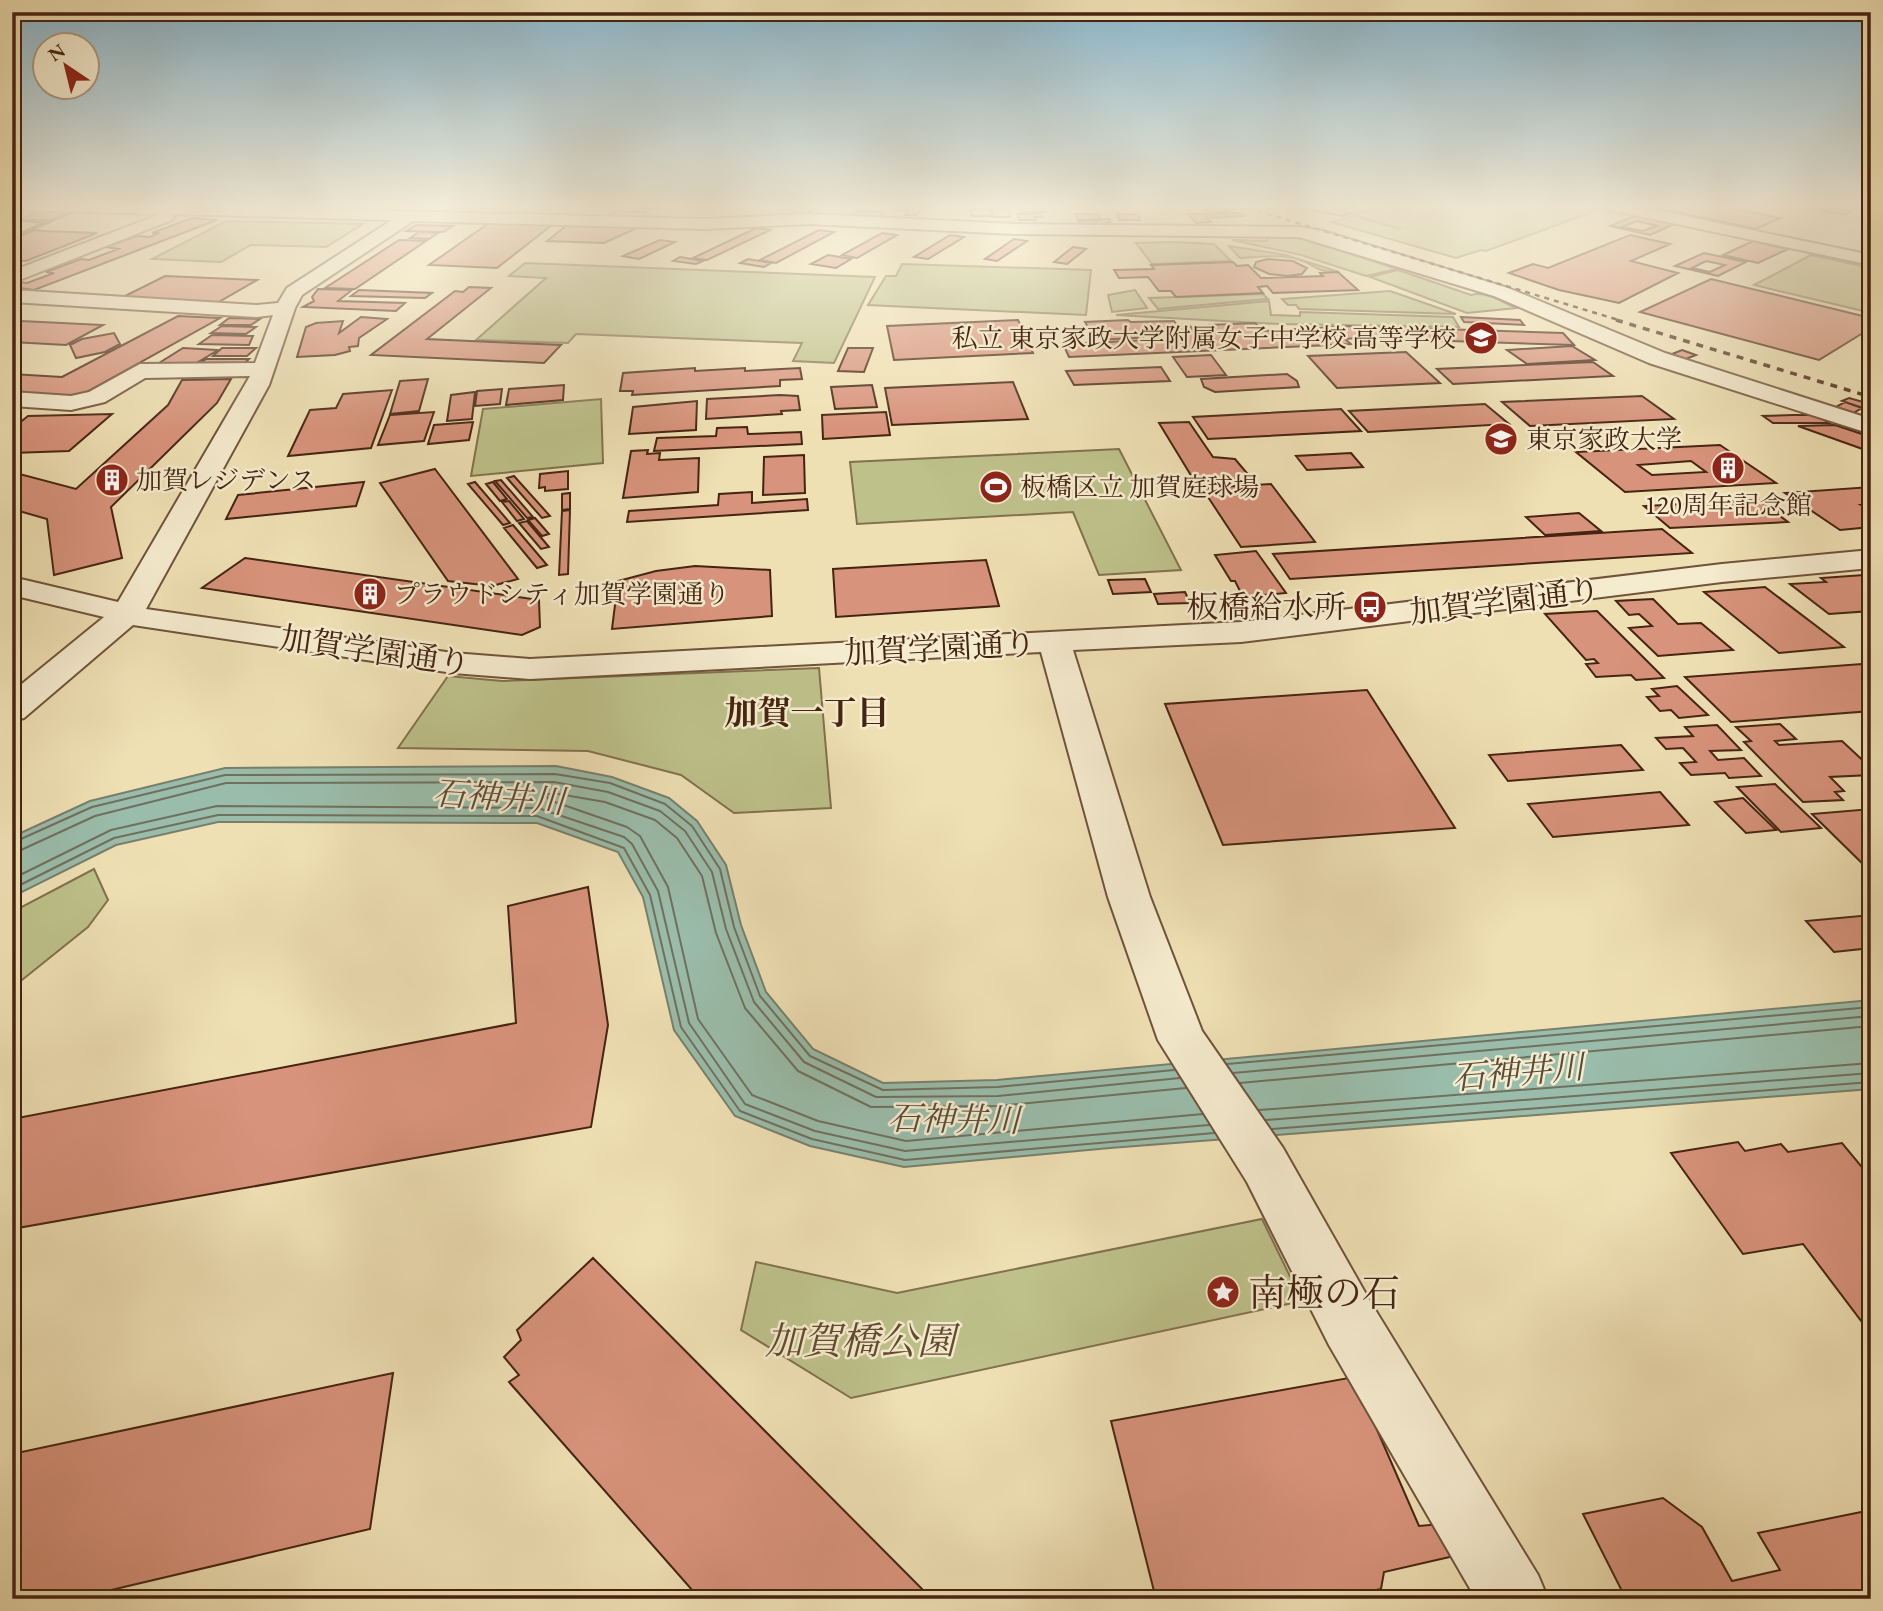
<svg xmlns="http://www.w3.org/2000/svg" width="1883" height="1611" viewBox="0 0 1883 1611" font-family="'EB Garamond','Noto Serif JP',serif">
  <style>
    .green { fill: #bec18a; stroke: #82724e; stroke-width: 2 }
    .water { fill: #9abdab; stroke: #78806d; stroke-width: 2 }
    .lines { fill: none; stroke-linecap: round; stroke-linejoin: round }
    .shore { stroke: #70705e; stroke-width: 2 }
    .building { fill: #d8937c; stroke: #452411; stroke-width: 2; fill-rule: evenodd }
    .minor-casing { stroke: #70533a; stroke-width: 4 }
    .minor { fill: #f5ebce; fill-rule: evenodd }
    .rail-far1 { stroke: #452411; stroke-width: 2.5; stroke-dasharray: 5 5; stroke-linecap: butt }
    .rail { stroke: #452411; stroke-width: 3.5; stroke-dasharray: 7 7; stroke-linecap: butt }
    .labels { text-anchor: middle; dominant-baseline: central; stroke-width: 5; stroke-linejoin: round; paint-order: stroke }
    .far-poi-label { font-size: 26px; fill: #452411; stroke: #f5ebce; text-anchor: start }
    .street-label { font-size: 32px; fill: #452411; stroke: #f5ebce }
    .poi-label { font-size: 32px; fill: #452411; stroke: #f5ebce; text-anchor: end }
    .neighbourhood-label { font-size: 33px; font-weight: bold; fill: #452411; stroke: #f5ebce }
    .water-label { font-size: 33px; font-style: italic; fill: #5a4a38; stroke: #f5ebce }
    .near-poi-label { font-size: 38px; fill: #452411; stroke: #f5ebce; text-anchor: start }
    .near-park-label { font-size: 38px; font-style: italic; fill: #634b2f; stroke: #f5ebce }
  </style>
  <rect width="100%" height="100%" fill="#efe0b4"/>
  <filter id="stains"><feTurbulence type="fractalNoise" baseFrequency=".00286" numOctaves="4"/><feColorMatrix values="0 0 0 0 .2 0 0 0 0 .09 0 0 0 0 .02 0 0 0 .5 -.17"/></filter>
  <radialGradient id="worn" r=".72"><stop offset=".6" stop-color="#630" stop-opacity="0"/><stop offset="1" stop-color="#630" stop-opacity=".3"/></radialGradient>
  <path class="green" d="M1390 205H1583L1601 209 1486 251 1481 250 1456 258 1331 222 1353 216 1401 229 1354 215Z
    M226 221 363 224 326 247 251 245 221 262 152 259Z
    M1266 236 1305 239 1397 269 1366 276 1301 255 1232 240 1267 241Z
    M1174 242 1214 244 1231 261 1152 264 1136 243Z
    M1229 246 1286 255 1339 272C1313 272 1318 265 1297 259 1279 254 1259 257 1240 258Z
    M1811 255 1871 268V306L1863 311 1754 285Z
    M525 263 875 277 834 363 793 361 802 343 576 334 568 343 476 340 546 278 509 276Z
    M902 264 1091 270 1086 315 868 305 886 276H896Z
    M1398 270 1471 295C1486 291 1501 301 1516 308L1467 313 1370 277Z
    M1135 290 1147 308 1112 312 1108 295Z
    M1390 291 1456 314 1299 309 1296 305H1288L1282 299Z
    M1263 294 1268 299 1158 309 1149 298Z
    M1269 301 1271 315 1300 316V312L1453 317 1459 327 1278 324 1116 315Z
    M601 399 603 463 471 476 483 409Z
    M1119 449 1181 570 1099 575 1073 512 857 524 850 462Z
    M819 668 831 808 734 813 681 775 588 751 398 748 448 676 502 681Z
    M94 869 108 900 88 927 12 988V912Z
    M1262 1219 1302 1301 851 1398 741 1330 756 1262 897 1293Z"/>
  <path class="water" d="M556 766 612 777 669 798 697 821 726 865 741 925 766 992 813 1049 883 1083 997 1080 1871 1000V1089L1110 1148 904 1167 810 1146 735 1116 674 1030 643 897 618 852 537 823 218 822 116 845 12 897V837L90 801 225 768Z"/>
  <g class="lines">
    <path class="shore" d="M12 843 92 807 225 775 555 774 610 783 665 804 692 826 720 869 734 927 760 996 810 1056 883 1090 997 1087 1174 1070
      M12 851 21 850 95 816 226 783 554 782 608 792 660 811 685 831 712 872 726 929 754 1002 804 1062 876 1097 998 1096 1180 1078
      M12 879 111 830 217 806 538 808 624 837 632 844 658 891 689 1023 745 1104 815 1131 905 1151 1209 1125
      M12 889 114 838 218 815 537 816 624 848 650 895 681 1027 740 1111 812 1139 905 1160 1214 1133
      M1227 1064 1871 1007
      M1233 1073 1871 1016
      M1240 1083 1871 1026
      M1186 1088 998 1106 871 1107 798 1071 745 1008 716 933 702 876 677 838 655 820 605 802 553 793 546 795 549 800 627 827 640 836 668 887 698 1019 752 1095 818 1121 906 1141 1203 1114
      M1259 1110 1871 1063
      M1266 1120 1871 1073
      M1272 1129 1871 1082"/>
  </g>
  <path class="building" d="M644 205H670L663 209H638Z
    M1221 205 1238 209 1216 213 1203 210Z
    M1299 205H1325H1322L1342 210 1361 205H1378L1342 216 1318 212Z
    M1643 205H1717L1780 218 1756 229Z
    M1806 205H1865L1844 215 1802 206Z
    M898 206 922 207 917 215H905L908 210H895Z
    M797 208 815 209 804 215H790Z
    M1018 208H1044L1046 212H1019Z
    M43 209 78 210 54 220H18Z
    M971 209H990V216H971Z
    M992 209H1009L1010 217H992Z
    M615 211H619L648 212 640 219 606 217Z
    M858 211 881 212 883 214 880 217 858 216 855 215Z
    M1240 213 1244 216 1212 218 1208 214Z
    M1017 214H1041L1042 217H1035L1036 220H1019Z
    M1076 214H1098L1100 220H1078Z
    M1117 214H1138L1140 220H1119Z
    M1188 214H1204L1211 222 1196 223Z
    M1639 214 1679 222 1650 235 1610 226ZM1637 221 1657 226 1643 231 1622 227Z
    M192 218 217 220 34 290 12 287 19 282 27 283 54 273 46 272 81 259 89 260 118 249 105 247 137 236 150 237 159 233H152Z
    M1102 219H1109L1111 223H1106L1107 226H1079L1078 221Z
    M12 220 53 221 12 237 43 223Z
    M489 223 552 225 497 268 429 265Z
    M416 225 453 226 443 232 406 231Z
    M566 226 639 227 604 243 547 241Z
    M756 228 770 230 707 260 693 258Z
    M35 230 44 231 97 233 26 261 12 260V239Z
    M819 230 834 232 776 263 760 260Z
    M419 232 438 233 429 239 410 238Z
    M882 233 897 235 857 258 842 255Z
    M950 235 964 237 928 259 914 257Z
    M1630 235 1670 244 1631 261 1678 273 1619 303 1559 290 1509 273 1533 264 1548 268Z
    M1014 239 1027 241 997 261 985 259Z
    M399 240 426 241 355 289 325 288Z
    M660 240 675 242 639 259 623 256Z
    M1753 241 1788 249 1758 263 1723 255Z
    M1073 247 1086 249 1067 264 1054 262Z
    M1704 253 1746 262 1718 276 1675 266ZM1706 261 1725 265 1710 272 1692 268Z
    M828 255 851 259 836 268 811 264Z
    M680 257 703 261 696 264 673 261Z
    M748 259 771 263 764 267 740 263Z
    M1268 259 1293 261 1307 268 1302 274 1287 276 1269 274 1254 267 1256 262Z
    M1233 262 1237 266 1248 265 1261 278 1323 276 1320 273 1338 272 1358 290 1273 293 1267 286 1258 287 1263 293 1176 297 1171 291H1159L1148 277 1119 278 1114 270 1154 269 1151 265Z
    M165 276 257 280 217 303 121 298Z
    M1711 279 1871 318V328L1819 360 1640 312Z
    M469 287 491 288 427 339 561 345 544 363 371 355 455 291 463 292Z
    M318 289 352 290 338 301 405 303 396 311 303 307 314 301 312 297Z
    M359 290 432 293 425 298 351 296Z
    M178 316 220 318 76 398 12 394V374L62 377Z
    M361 317 387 319 359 338 358 346 349 347 350 351 335 355 297 357 306 327 316 323 343 321 339 333Z
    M1461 317 1520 320 1524 325 1464 322Z
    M229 318 260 319 251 325H220Z
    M1018 320 1033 353 894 360 887 326Z
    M1128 320 1131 322 1174 321 1178 326 1189 325 1194 330 1151 333 1154 337 1096 340 1085 322Z
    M21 321 103 325 66 345 12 342V326Z
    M1255 323 1263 331 1349 326 1563 333 1574 345 1357 338 1345 339 1351 344 1069 357 1063 344 1171 339 1166 334 1214 332 1209 325Z
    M222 326 256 327 246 334 211 333Z
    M114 333 120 344 105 352 76 358 70 345 82 339Z
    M212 335 253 336 249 345 199 344Z
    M1572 346 1595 360 1527 364 1507 350Z
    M183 348 218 350 195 364 159 363Z
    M222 348H256L247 356H213Z
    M848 348H873L864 372 838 371Z
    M1682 350 1696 355 1681 361 1667 356Z
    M1406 352 1440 383 1337 388 1308 356Z
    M1211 355 1226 375 1187 377 1173 357Z
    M206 359H249L239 368H195Z
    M1593 362 1613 376 1453 384 1437 369Z
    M1161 367 1170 381 1074 385 1066 371Z
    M695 368V371L745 368V371L800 368 802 379 780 380V386L632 395 633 391H620L623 373Z
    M1287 374 1297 381 1299 387 1215 392 1204 387 1201 379Z
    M231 379 217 403 111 507 122 558 54 575 47 519 12 509V472L76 489 168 405 182 380Z
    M428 379 419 411 390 414 400 381Z
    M1013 382 1028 419 892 425 885 388Z
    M564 385 563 400 506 405 509 389Z
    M872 385 877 407 835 409 831 387Z
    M502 389 500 404 475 406 477 391Z
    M392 390 371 448 288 456 310 410 336 408 343 394Z
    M475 392 472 419 447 421 451 395Z
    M780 395 798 396 800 410 781 411 782 414 706 419 707 399Z
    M1642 396 1674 419 1530 426 1502 402Z
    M1849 398 1870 404 1863 408 1842 401Z
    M697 401 696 430 629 434 633 407Z
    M1845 402 1862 408 1848 416 1830 410Z
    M1485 404 1509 424 1368 432 1349 411Z
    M1341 409 1361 431 1208 439 1193 417Z
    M434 412 424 441 378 445 390 415Z
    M886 412 890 435 823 439 822 415Z
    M112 414 69 451 12 453V429L28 416Z
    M1793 415H1817L1829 423H1773L1763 416Z
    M473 422 469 440 428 444 434 425Z
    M1189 422 1213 457 1235 459 1251 478 1195 482 1159 423Z
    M1835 425 1871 437V452L1798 426Z
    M747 427 748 434 801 432 802 444 654 451 657 438 716 436 717 428Z
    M1720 445 1776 483 1625 492 1576 452ZM1691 461 1706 472 1652 475 1638 465Z
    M648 450 647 454 660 453 659 460 699 458 698 492 623 498 631 451Z
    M1351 453 1363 467 1307 470 1296 456Z
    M804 455 805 493 763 495 764 457Z
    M435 469 518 579 492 586 448 581 380 483Z
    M568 471V489L545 491V487L539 488 540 474Z
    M514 476 550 516 542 518 507 478Z
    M501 480 533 517 527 518 495 481Z
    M364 482 356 506 226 519 238 495Z
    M475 482 510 523 503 525 468 484Z
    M493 482 507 499 500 501 486 484Z
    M1271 484 1315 542 1241 547 1202 488Z
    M1871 487V505H1861L1871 511V527L1840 530 1785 493Z
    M752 492V503L807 499 808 510 627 522 629 511 718 505 719 494Z
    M570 493V509L562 510V494Z
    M1759 500 1788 522 1670 528 1644 506Z
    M509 501 524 519 517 521 502 502Z
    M570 510 568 574 559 575 562 511Z
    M1579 513 1601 531 1545 535 1526 517Z
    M535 518 549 534 542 536 528 520Z
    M527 521 549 547 541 549 519 523Z
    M513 525 547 565 537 568 504 528Z
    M1662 529 1692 553 1290 579 1273 554Z
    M1256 551 1286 593 1243 597 1235 581H1231L1215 555Z
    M245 558 539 600 540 627 522 635 202 588Z
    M986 560 999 606 836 617 833 569Z
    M695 566 770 570 772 616 612 629 618 581 656 571Z
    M1864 575 1871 580V611L1829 614 1790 584 1826 582 1821 578Z
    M1145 579 1151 592 1113 594 1108 580Z
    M1765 587 1844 647 1779 653 1704 592Z
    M1185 592 1190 603 1158 604 1154 594Z
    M1653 599 1678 624 1701 623 1733 650 1658 656 1629 628 1652 626 1639 614 1629 615 1616 601Z
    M1597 611 1664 678 1636 680 1631 675 1596 677 1586 664 1598 663 1594 659 1586 660 1545 614Z
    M1862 664 1871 671V711L1731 722 1685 677Z
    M1677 686 1708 715 1679 718 1671 710 1660 711 1647 697 1659 696 1652 689Z
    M1367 690 1455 828 1223 845 1165 704Z
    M1780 724 1796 739 1775 741 1779 745 1842 741 1871 768V775L1830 777 1844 791 1835 792 1843 800 1803 802 1744 742 1751 741 1736 727Z
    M1717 725 1741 750 1710 751 1718 760 1744 758 1761 776 1729 778 1725 773 1691 775 1680 763 1696 762 1683 748 1666 749 1656 738 1693 736 1685 727Z
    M1621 745 1643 770 1508 781 1489 755Z
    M1775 784 1821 828 1781 832 1737 787Z
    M1660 792 1689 825 1553 837 1528 804Z
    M1743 798 1776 830 1746 833 1715 802Z
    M1871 809V872L1812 814Z
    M588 887 608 1025 591 1127 12 1229V1119L516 1023 508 906Z
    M1871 915V948L1834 952 1806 921Z
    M1738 1142 1745 1151 1781 1144 1788 1152 1842 1143 1871 1178V1334L1803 1244 1743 1254 1671 1153Z
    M593 1258 932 1599H700L509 1382 519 1375 504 1357 521 1340 517 1330Z
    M393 1373 370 1529 73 1599H12V1454Z
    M1354 1377 1419 1526 1441 1524 1454 1556 1384 1572 1381 1589 1331 1599H1156L1111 1421Z
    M1663 1498 1702 1527 1732 1581 1780 1570 1758 1533 1871 1510V1599H1626L1583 1514Z"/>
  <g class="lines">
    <defs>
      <path id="minor" d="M12 205H171L704 219 809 214 1015 224 1299 227 1323 231 1508 288 1665 353 1871 419V434L1649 363 1494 296 1299 237 1015 234 809 224 704 229 413 221 302 295 295 308 269 385 146 609 453 653 530 659 1241 622 1722 564 1871 550V568L1722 582 1241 642 1073 650 1150 897 1202 1031 1283 1148 1371 1303 1538 1575 1548 1599H1476L1329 1345 1247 1182 1158 1040 1108 897 1041 652 530 679 453 673 133 625 24 718 12 721V692L104 617 12 595V577L118 602 250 376 145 378 105 402 71 410 12 406V392L71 396 89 392 140 364 255 363 273 315 257 317 12 302V290L257 305 278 303 287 288 392 220 172 214 174 217 172 220 12 283V271L160 214 12 210Z
        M1602 205H1631L1871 255V265L1610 210Z"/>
    </defs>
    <use href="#minor" class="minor-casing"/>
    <use href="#minor" class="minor"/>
    <path class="rail-far1" d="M1238 205 1622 321"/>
    <path class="rail" d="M1616 320 1871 397"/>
  </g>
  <linearGradient id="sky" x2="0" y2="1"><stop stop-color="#89b8d0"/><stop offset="0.48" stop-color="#f8f1dd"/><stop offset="1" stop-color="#f8f1dd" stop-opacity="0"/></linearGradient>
  <rect width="1883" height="430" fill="url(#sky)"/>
  <defs>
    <symbol id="school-disc" viewBox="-11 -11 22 22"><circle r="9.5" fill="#8f2418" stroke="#f5ebce"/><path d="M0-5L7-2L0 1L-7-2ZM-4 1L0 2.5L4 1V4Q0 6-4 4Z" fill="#fff"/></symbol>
    <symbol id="university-disc" viewBox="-11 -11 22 22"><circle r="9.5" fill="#8f2418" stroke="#f5ebce"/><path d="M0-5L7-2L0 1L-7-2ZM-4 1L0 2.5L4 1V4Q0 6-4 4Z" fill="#fff"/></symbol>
    <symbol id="building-disc" viewBox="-11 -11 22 22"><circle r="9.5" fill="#8f2418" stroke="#f5ebce"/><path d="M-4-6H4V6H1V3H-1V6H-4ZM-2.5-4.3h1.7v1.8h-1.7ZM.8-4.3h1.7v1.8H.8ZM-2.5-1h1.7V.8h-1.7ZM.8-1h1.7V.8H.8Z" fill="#fff"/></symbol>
    <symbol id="stadium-disc" viewBox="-11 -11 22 22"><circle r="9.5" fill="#8f2418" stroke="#f5ebce"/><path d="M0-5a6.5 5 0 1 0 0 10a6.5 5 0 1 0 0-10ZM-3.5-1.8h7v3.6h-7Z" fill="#fff"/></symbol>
    <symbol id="bus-disc" viewBox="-11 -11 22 22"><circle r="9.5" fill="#8f2418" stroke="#f5ebce"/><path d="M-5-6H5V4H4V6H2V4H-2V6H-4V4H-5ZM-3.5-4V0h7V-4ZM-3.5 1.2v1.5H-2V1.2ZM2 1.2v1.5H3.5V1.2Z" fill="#fff"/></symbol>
    <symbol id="sight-disc" viewBox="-11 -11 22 22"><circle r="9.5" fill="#8f2418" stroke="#f5ebce"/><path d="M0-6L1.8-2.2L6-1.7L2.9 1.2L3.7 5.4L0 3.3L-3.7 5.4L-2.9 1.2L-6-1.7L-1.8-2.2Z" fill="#fff"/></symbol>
  </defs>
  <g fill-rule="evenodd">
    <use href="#school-disc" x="1462" y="319" width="38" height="38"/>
    <use href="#university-disc" x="1482" y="420" width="38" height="38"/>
    <use href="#building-disc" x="1709" y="449" width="38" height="38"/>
    <use href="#building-disc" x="93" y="461" width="38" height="38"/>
    <use href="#stadium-disc" x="977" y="468" width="38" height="38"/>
    <use href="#building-disc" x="351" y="575" width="38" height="38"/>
    <use href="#bus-disc" x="1351" y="588" width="38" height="38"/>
    <use href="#sight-disc" x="1204" y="1273" width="38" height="38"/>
  </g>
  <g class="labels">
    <g class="far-poi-label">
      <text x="1456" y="338" text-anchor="end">私立 東京家政大学附属女子中学校 高等学校</text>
      <text x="1526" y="439">東京家政大学</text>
      <text x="136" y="480">加賀レジデンス</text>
      <text x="1020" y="487">板橋区立 加賀庭球場</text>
      <text x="1728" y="505" text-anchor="middle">120周年記念館</text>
      <text x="394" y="594">プラウドシティ加賀学園通り</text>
    </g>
    <g class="street-label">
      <text transform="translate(1505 601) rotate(-7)">加賀学園通り</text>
      <text transform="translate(940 648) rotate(-3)">加賀学園通り</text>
      <text transform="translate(375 651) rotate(8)">加賀学園通り</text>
    </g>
    <g class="poi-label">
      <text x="1346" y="607">板橋給水所</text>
    </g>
    <g class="neighbourhood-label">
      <text x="807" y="712">加賀一丁目</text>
    </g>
    <g class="water-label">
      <text transform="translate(499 797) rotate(4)">石神井川</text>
      <text transform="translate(1518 1072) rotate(-5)">石神井川</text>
      <text transform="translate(954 1119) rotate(1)">石神井川</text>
    </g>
    <g class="near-poi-label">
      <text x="1248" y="1292">南極の石</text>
    </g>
    <g class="near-park-label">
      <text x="860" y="1340">加賀橋公園</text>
    </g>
  </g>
  <rect width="1883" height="1611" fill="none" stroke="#efe0b4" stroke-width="42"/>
  <rect x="14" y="14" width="1855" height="1583" fill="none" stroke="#452411" stroke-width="3.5"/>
  <rect x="21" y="21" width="1841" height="1569" fill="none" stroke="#452411" stroke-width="2"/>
  <g transform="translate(66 66) rotate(325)"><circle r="33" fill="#f5ebce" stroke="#af9b82" stroke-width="2"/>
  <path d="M0-5L12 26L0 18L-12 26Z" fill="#8f2418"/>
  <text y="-10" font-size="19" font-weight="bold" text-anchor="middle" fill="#452411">N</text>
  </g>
  <rect width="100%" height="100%" filter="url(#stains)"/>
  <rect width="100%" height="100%" fill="url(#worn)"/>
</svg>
